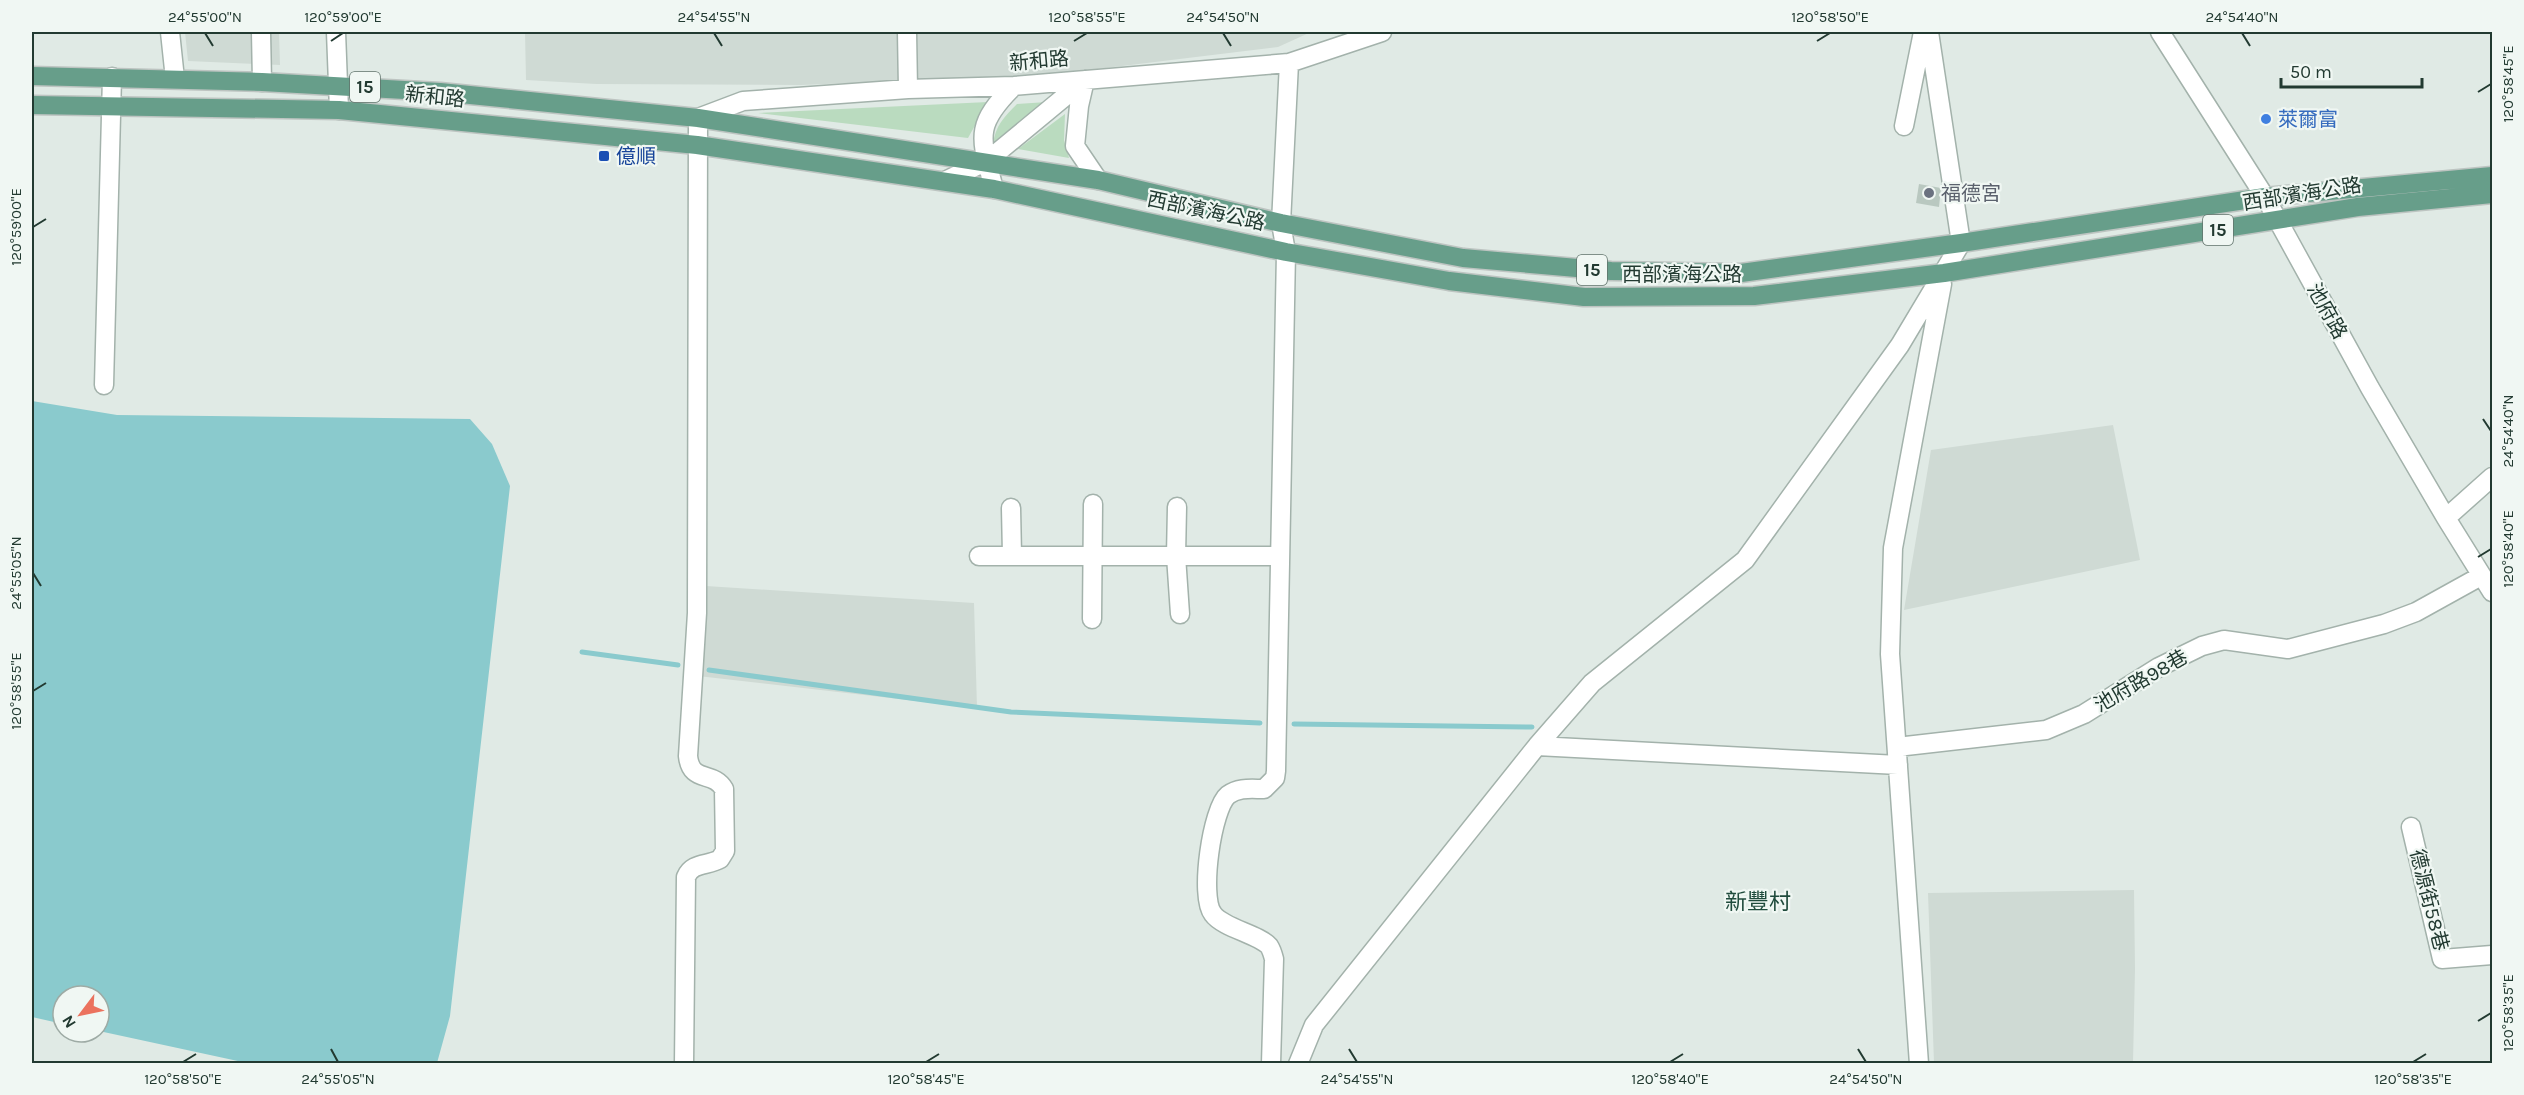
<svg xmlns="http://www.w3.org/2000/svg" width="2524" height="1095" viewBox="0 0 2524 1095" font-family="Karla,'Noto Sans TC',sans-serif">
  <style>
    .built { fill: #cfdad4 }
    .green { fill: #badbbf }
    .water { fill: #8acacd }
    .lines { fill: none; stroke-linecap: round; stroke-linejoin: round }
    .stream { stroke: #8acacd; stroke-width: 5 }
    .building { fill: #b9c8c0 }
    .minor-casing { stroke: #a3b2ab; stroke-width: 21 }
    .major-casing { stroke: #bdc4c1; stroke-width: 21 }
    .minor { stroke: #fff; stroke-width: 18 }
    .major { stroke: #679e8a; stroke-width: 18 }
    .ticks { fill: none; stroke: #223a31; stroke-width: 2 }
    .shop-dot { fill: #3f7fe0; stroke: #f0f7f3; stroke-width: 2 }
    .transit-dot { fill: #1a4fb4; stroke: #f0f7f3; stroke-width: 2 }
    .worship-dot { fill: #6b7280; stroke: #f0f7f3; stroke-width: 2 }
    .labels { text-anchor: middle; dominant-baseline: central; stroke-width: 4.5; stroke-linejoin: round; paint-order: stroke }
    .shield { fill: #f0f7f3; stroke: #60736b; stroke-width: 1.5 }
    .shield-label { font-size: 18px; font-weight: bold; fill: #223a31 }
    .street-label { font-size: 20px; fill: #223a31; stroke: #f0f7f3 }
    .shop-label { font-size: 20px; fill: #366cbe; stroke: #f0f7f3; text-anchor: start }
    .transit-label { font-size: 20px; fill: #164399; stroke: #f0f7f3; text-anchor: start }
    .worship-label { font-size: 20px; fill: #5b616d; stroke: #f0f7f3; text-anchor: start }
    .quarter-label { font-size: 22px; fill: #1f4b3c; stroke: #f0f7f3 }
    .neatline { fill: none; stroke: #223a31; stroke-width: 2 }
    .ticks-label { font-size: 15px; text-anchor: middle; fill: #223a31 }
  </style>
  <rect width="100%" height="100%" fill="#e0eae5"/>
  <path class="built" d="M185 32H279L280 65 188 61Z
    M525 32H1311L1278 47 1048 75 801 85 596 84 526 80Z
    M2113 425 2140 560 1904 610 1931 450Z
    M706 586 974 603 977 708 698 676Z
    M2134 890 2135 969 2133 1063H1934L1928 893Z"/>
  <path class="green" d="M988 102 968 138 758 113Z
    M1047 102 993 145C995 126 1004 117 1017 104Z
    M1065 114 1064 140 1069 158 1018 149Z"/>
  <path class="water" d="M32 401 117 415 470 419 492 444 510 486 450 1016 437 1063H247L99 1031V996H63V1024L32 1017Z"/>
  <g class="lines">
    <path class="stream" d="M582 652 678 665
      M709 670 1011 712 1260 723
      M1294 724 1532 727"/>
  </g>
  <path class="building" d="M1919 184 1941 188 1939 207 1916 203Z"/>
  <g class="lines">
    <defs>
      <path id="minor" d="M170 32 175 79
        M261 32 262 82
        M336 32 339 110
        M907 32 908 89
        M2160 32 2265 197 2370 388 2446 518 2492 592
        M1085 80 1079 106 1075 146 1098 180
        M1904 126 1923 32
        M945 181 987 161 1085 80
        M994 189C981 138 973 126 1014 86
        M104 385 112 77
        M1177 507 1176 556 1180 614
        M1011 508 1012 555
        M2446 518 2492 477
        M979 556H1279
        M1092 619 1093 504
        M1537 746 1898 765
        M1897 747 2046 730 2084 714 2159 667 2202 646 2224 640 2288 649 2384 624 2416 612 2481 576
        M2411 827 2442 959 2492 955
        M684 1064 686 877C692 862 708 866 720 859L725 851 724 789C713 770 691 784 688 756L697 613 698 118 743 101 908 89 1014 86 1289 63 1382 32
        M1271 1064 1274 959C1273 955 1271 949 1269 946 1258 934 1223 928 1213 914 1199 897 1212 808 1228 795 1239 787 1251 789 1264 789L1275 778 1276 771 1286 252 1281 223 1289 63
        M1298 1064 1314 1025 1537 746 1592 683 1745 560 1900 345 1961 243 1929 32
        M1919 1064 1890 654 1893 548 1942 284"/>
      <path id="major" d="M32 76 262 82 440 92 698 118 1098 180 1281 223 1463 258 1611 271 1741 273 1961 243 2265 197 2492 176
        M32 105 339 110 697 145 994 189 1286 252 1449 281 1584 297 1754 296 1944 273 2358 207 2492 194"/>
    </defs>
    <use href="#minor" class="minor-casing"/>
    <use href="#major" class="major-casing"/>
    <use href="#minor" class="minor"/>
    <use href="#major" class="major"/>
  </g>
  <path class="ticks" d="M205 33 213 46M714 33 722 46M1223 33 1231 46M2242 33 2250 46M331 41 343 33M1074 41 1087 33M1817 41 1830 33M2478 92 2491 84M33 227 46 219M2483 419 2491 431M2478 557 2491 549M33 573 41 586M33 691 46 683M2478 1021 2491 1013M331 1049 338 1062M1349 1049 1357 1062M1858 1049 1866 1062M183 1062 196 1054M926 1062 939 1054M1670 1062 1683 1054M2413 1062 2426 1054"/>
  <circle class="shop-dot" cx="2266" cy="119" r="6"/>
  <rect class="transit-dot" x="598" y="150" width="12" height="12" rx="3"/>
  <circle class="worship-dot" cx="1929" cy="193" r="6"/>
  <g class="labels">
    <g class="shield">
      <rect x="350" y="72" width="30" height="30" rx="4.5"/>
      <rect x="2203" y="215" width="30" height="30" rx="4.5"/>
      <rect x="1577" y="255" width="30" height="30" rx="4.5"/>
    </g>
    <g class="shield-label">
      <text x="365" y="87">15</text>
      <text x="2218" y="230">15</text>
      <text x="1592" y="270">15</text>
    </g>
    <g class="street-label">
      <text transform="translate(1039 61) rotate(-5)">新和路</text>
      <text transform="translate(435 97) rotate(6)">新和路</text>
      <text transform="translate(2302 194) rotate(-9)">西部濱海公路</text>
      <text transform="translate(1206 211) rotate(12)">西部濱海公路</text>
      <text x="1682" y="274">西部濱海公路</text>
      <text transform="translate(2327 311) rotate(61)">池府路</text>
      <text transform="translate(2141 681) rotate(-30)">池府路98巷</text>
      <text transform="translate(2429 900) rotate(76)">德源街58巷</text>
    </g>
    <g class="shop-label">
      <text x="2278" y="119">萊爾富</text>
    </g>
    <g class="transit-label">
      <text x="616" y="156">億順</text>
    </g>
    <g class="worship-label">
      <text x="1941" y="193">福德宮</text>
    </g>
    <g class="quarter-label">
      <text x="1758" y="902">新豐村</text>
    </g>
  </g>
  <rect width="2524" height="1095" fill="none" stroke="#f0f7f3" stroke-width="66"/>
  <g transform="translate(81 1014) rotate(238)"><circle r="28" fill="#f0f7f3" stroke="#9eaba5" stroke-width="1.5"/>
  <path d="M0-4.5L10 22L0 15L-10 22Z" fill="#eb725e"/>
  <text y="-9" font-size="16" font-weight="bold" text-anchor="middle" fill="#223a31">N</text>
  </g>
  <path d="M2281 78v9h141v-9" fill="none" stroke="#223a31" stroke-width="3"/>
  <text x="2290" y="78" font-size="18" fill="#223a31" stroke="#f0f7f3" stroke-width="4.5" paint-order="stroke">50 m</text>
  <rect x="33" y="33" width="2458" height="1029" class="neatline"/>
  <g class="ticks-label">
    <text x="205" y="22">24°55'00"N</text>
    <text x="343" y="22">120°59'00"E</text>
    <text x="714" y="22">24°54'55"N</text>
    <text x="1087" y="22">120°58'55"E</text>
    <text x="1223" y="22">24°54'50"N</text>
    <text x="1830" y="22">120°58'50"E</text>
    <text x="2242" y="22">24°54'40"N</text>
    <text transform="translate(2508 84) rotate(-90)" y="5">120°58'45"E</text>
    <text transform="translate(16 227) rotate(-90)" y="5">120°59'00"E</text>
    <text transform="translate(2508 431) rotate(-90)" y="5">24°54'40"N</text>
    <text transform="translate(2508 549) rotate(-90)" y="5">120°58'40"E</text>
    <text transform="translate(16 573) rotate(-90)" y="5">24°55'05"N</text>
    <text transform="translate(16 691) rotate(-90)" y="5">120°58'55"E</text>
    <text transform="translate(2508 1013) rotate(-90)" y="5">120°58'35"E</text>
    <text x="183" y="1084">120°58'50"E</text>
    <text x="338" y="1084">24°55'05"N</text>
    <text x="926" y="1084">120°58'45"E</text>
    <text x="1357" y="1084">24°54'55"N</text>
    <text x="1670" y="1084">120°58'40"E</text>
    <text x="1866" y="1084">24°54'50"N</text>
    <text x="2413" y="1084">120°58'35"E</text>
  </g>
</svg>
